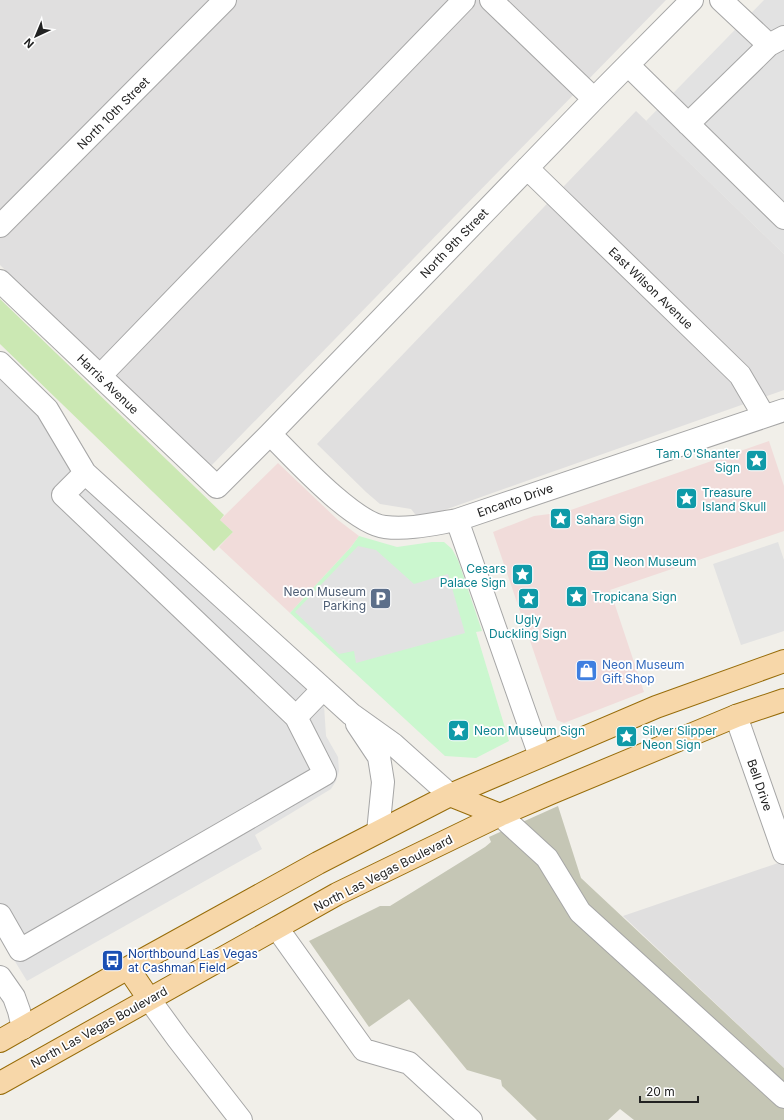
<svg xmlns="http://www.w3.org/2000/svg" width="784" height="1120" viewBox="0 0 784 1120" font-family="Inter,sans-serif">
  <style>
    .residential { fill: #e0dfdf }
    .commercial { fill: #f1dcda }
    .construction { fill: #c5c6b5 }
    .grass { fill: #cbe8b3 }
    .park { fill: #cbf7cf }
    .parking { fill: #e2e2e2 }
    .lines { fill: none; stroke-linecap: round; stroke-linejoin: round }
    .minor-casing { stroke: #a6a6a6; stroke-width: 24 }
    .major-casing { stroke: #976c09; stroke-width: 24 }
    .minor { stroke: #fff; stroke-width: 22 }
    .major { stroke: #f7d7a9; stroke-width: 22 }
    .labels { text-anchor: middle; dominant-baseline: central; stroke-width: 3.5; stroke-linejoin: round; paint-order: stroke }
    .street-label { font-size: 12px; fill: #222; stroke: #fff }
    .culture-label { font-size: 12px; fill: #0d838f; stroke: #fff; text-anchor: start }
    .service-label { font-size: 12px; fill: #4e5e75; stroke: #fff; text-anchor: end }
    .shop-label { font-size: 12px; fill: #366cbe; stroke: #fff; text-anchor: start }
    .transit-label { font-size: 12px; fill: #164399; stroke: #fff; text-anchor: start }
  </style>
  <rect width="100%" height="100%" fill="#f1efe9"/>
  <path class="residential" d="M0 0H666L208 469 0 265Z
    M636 111 784 254V390L419 519 411 509 380 504 366 492 317 444Z
    M784 861V1068L623 916Z"/>
  <path class="commercial" d="M769 441 784 486V531L610 590 644 692 564 723 557 720 493 532 534 516 565 512Z
    M278 463 338 520 359 536 351 547 290 613 219 547 233 532 220 520Z"/>
  <path class="construction" d="M558 806 581 878 784 1068V1120H634L620 1109 608 1120H537L502 1086 501 1080 467 1070 409 999 369 1027 309 941 380 906H390L485 847 491 842 489 837Z"/>
  <path class="grass" d="M0 299 224 515 220 520 233 532 214 551 0 344Z"/>
  <path class="park" d="M359 536 397 547 432 542H444L452 549 458 560 482 631 476 632 509 741 476 758 445 756 290 613 351 547Z"/>
  <path class="parking" d="M764 0H784V254L646 121Z
    M0 363 85 473 323 689 326 736 338 757 339 771 336 781 331 789 255 835 262 849 27 981 0 937Z
    M778 542 784 560V631L741 645 713 564Z
    M358 546 376 550 414 584 448 574 465 633 356 663 354 651 339 654 295 612Z"/>
  <g class="lines">
    <defs>
      <path id="minor" d="M491 0 594 99
        M721 0 769 45 784 37
        M628 65 784 218
        M688 124 769 45
        M527 168 740 375 764 416
        M0 226 225 0
        M0 281 217 487 270 434 594 99 692 0
        M0 363 47 409 85 473 351 714 393 744 450 795
        M100 376 464 0
        M270 434C293 457 354 524 385 527 409 530 433 524 457 520L784 410
        M457 520 540 756
        M736 716 784 853
        M296 717 323 689
        M357 724 379 757 383 782 378 832
        M500 815 547 858 580 912 784 1097
        M0 915 20 950 325 774 296 717 63 495 85 473
        M277 928 364 1050 409 1063 471 1120
        M0 977 14 997 19 1011 23 1028
        M149 999 178 1039 241 1120"/>
      <path id="major" d="M450 795 500 815
        M128 968 149 999
        M0 1041 128 968 318 863 450 795 656 707 784 661
        M0 1083 337 894 436 846 500 815 551 793 736 716 784 700"/>
    </defs>
    <use href="#minor" class="minor-casing"/>
    <use href="#major" class="major-casing"/>
    <use href="#minor" class="minor"/>
    <use href="#major" class="major"/>
  </g>
  <defs>
    <symbol id="sight-square" viewBox="-11 -11 22 22"><rect x="-9" y="-9" width="18" height="18" rx="4" fill="#0f9aa8" stroke="#fff"/><path d="M0-6L1.8-2.2L6-1.7L2.9 1.2L3.7 5.4L0 3.3L-3.7 5.4L-2.9 1.2L-6-1.7L-1.8-2.2Z" fill="#fff"/></symbol>
    <symbol id="museum-square" viewBox="-11 -11 22 22"><rect x="-9" y="-9" width="18" height="18" rx="4" fill="#0f9aa8" stroke="#fff"/><path d="M0-6L6-3V-2H-6V-3ZM-5-1h2V3h-2ZM-1-1h2V3h-2ZM3-1h2V3H3ZM-6 4H6V6H-6Z" fill="#fff"/></symbol>
    <symbol id="parking-square" viewBox="-11 -11 22 22"><rect x="-9" y="-9" width="18" height="18" rx="4" fill="#5c6f8a" stroke="#fff"/><path d="M-3.5-5.5H1a3.5 3.5 0 0 1 0 7H-1V5.5H-3.5ZM-1-3.4V-.6H.8a1.4 1.4 0 0 0 0-2.8Z" fill="#fff"/></symbol>
    <symbol id="shop-square" viewBox="-11 -11 22 22"><rect x="-9" y="-9" width="18" height="18" rx="4" fill="#3f7fe0" stroke="#fff"/><path d="M-5-2.5h2.3a2.7 3.5 0 0 1 5.4 0H5L5.5 6h-11ZM-1.5-2.5h3a1.5 2.3 0 0 0-3 0Z" fill="#fff"/></symbol>
    <symbol id="bus-square" viewBox="-11 -11 22 22"><rect x="-9" y="-9" width="18" height="18" rx="4" fill="#1a4fb4" stroke="#fff"/><path d="M-5-6H5V4H4V6H2V4H-2V6H-4V4H-5ZM-3.5-4V0h7V-4ZM-3.5 1.2v1.5H-2V1.2ZM2 1.2v1.5H3.5V1.2Z" fill="#fff"/></symbol>
  </defs>
  <g fill-rule="evenodd">
    <use href="#sight-square" x="744" y="448" width="25" height="25"/>
    <use href="#sight-square" x="674" y="486" width="25" height="25"/>
    <use href="#sight-square" x="548" y="506" width="25" height="25"/>
    <use href="#museum-square" x="586" y="548" width="25" height="25"/>
    <use href="#sight-square" x="510" y="562" width="25" height="25"/>
    <use href="#sight-square" x="564" y="584" width="25" height="25"/>
    <use href="#parking-square" x="368" y="586" width="25" height="25"/>
    <use href="#sight-square" x="516" y="586" width="25" height="25"/>
    <use href="#shop-square" x="574" y="658" width="25" height="25"/>
    <use href="#sight-square" x="446" y="718" width="25" height="25"/>
    <use href="#sight-square" x="614" y="724" width="25" height="25"/>
    <use href="#bus-square" x="100" y="948" width="25" height="25"/>
  </g>
  <g class="labels">
    <g class="street-label">
      <text transform="translate(113 113) rotate(-45)">North 10th Street</text>
      <text transform="translate(454 243) rotate(-46)">North 9th Street</text>
      <text transform="translate(651 288) rotate(44)">East Wilson Avenue</text>
      <text transform="translate(108 384) rotate(44)">Harris Avenue</text>
      <text transform="translate(515 500) rotate(-19)">Encanto Drive</text>
      <text transform="translate(760 785) rotate(71)">Bell Drive</text>
      <text transform="translate(383 873) rotate(-27)">North Las Vegas Boulevard</text>
      <text transform="translate(99 1027) rotate(-29)">North Las Vegas Boulevard</text>
    </g>
    <g class="culture-label">
      <text x="740" y="453" text-anchor="end">Tam O'Shanter<tspan x="740" dy="14">Sign</tspan></text>
      <text x="702" y="492">Treasure<tspan x="702" dy="14">Island Skull</tspan></text>
      <text x="576" y="519">Sahara Sign</text>
      <text x="614" y="561">Neon Museum</text>
      <text x="506" y="568" text-anchor="end">Cesars<tspan x="506" dy="14">Palace Sign</tspan></text>
      <text x="592" y="596">Tropicana Sign</text>
      <text x="528" y="619" text-anchor="middle">Ugly<tspan x="528" dy="14">Duckling Sign</tspan></text>
      <text x="474" y="730">Neon Museum Sign</text>
      <text x="642" y="730">Silver Slipper<tspan x="642" dy="14">Neon Sign</tspan></text>
    </g>
    <g class="service-label">
      <text x="366" y="591">Neon Museum<tspan x="366" dy="14">Parking</tspan></text>
    </g>
    <g class="shop-label">
      <text x="602" y="664">Neon Museum<tspan x="602" dy="14">Gift Shop</tspan></text>
    </g>
    <g class="transit-label">
      <text x="128" y="953">Northbound Las Vegas<tspan x="128" dy="14">at Cashman Field</tspan></text>
    </g>
  </g>
  <g transform="translate(36 36) rotate(224)" stroke="#ffffff" stroke-width="3" paint-order="stroke">
  <path d="M0-3L7 15L0 10L-7 15Z" fill="#222222"/>
  <text y="-6" font-size="11" font-weight="bold" text-anchor="middle" fill="#222222">N</text>
  </g>
  <path d="M640 1096v6h58v-6" fill="none" stroke="#222222" stroke-width="2"/>
  <text x="646" y="1096" font-size="12" fill="#222222" stroke="#ffffff" stroke-width="3" paint-order="stroke">20 m</text>
</svg>
